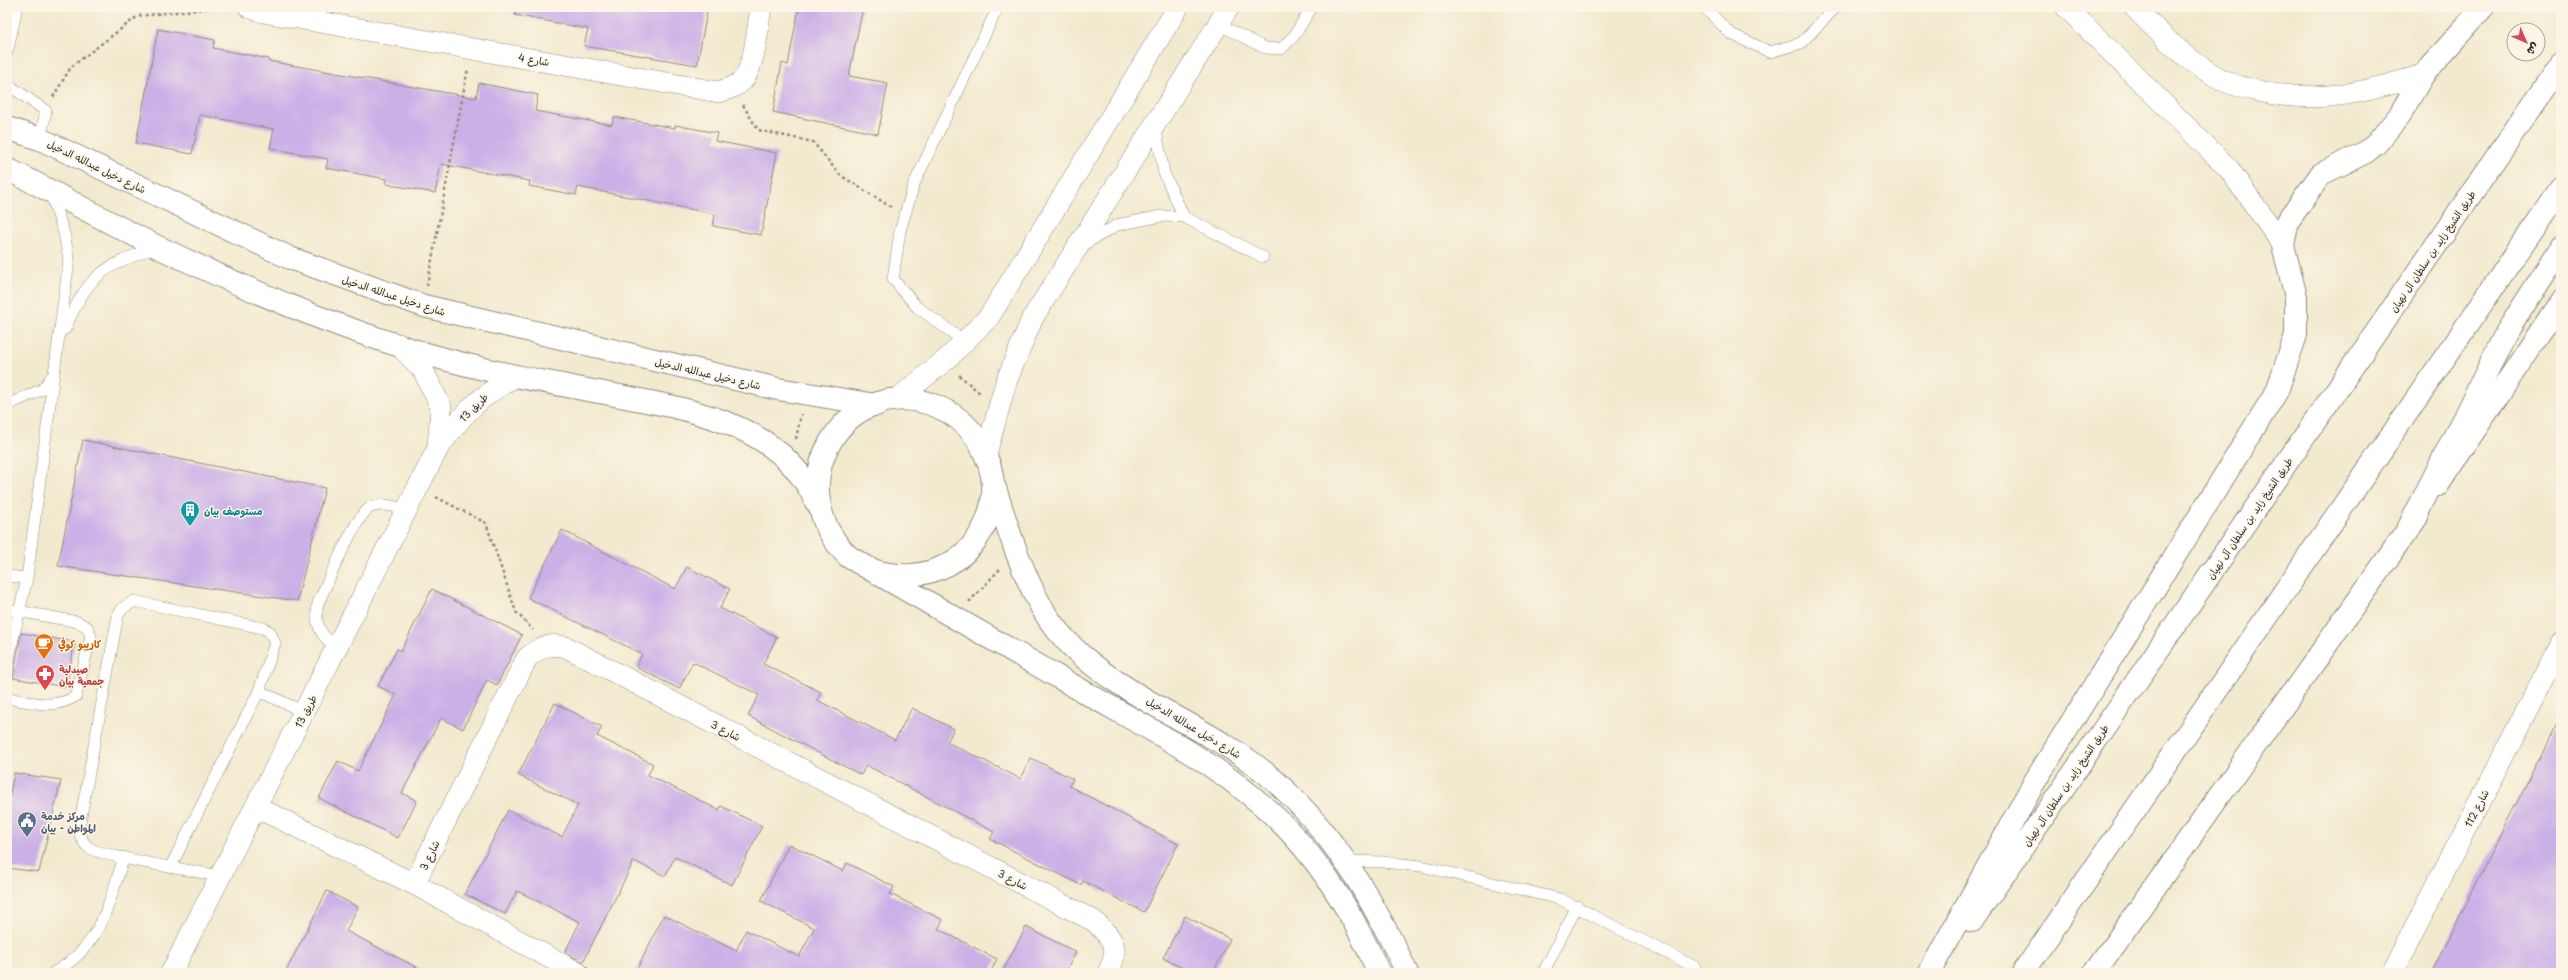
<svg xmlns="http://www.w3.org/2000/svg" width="2568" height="980" viewBox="0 0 2568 980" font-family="'Playpen Sans','Playpen Sans Arabic',sans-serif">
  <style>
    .building { fill: #cbb0e7 }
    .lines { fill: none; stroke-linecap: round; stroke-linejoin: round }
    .lane-casing { stroke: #8e8a7d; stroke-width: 12 }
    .street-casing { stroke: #8e8a7d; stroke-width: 22 }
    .secondary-casing { stroke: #8e8a7d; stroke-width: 24 }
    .highway-casing { stroke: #8e8a7d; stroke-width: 24 }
    .path { stroke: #8e8a7d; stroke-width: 2.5; stroke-dasharray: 3 3; stroke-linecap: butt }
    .lane { stroke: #fff; stroke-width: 11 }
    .street { stroke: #fff; stroke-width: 21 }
    .secondary { stroke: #fff; stroke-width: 22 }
    .highway { stroke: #fff; stroke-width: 22 }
    .labels { text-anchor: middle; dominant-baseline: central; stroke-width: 3; stroke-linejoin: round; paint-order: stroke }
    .street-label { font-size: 10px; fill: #2b2b2b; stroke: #fcf5e5 }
    .culture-label { font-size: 10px; font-weight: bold; fill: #0d838f; stroke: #fcf5e5; text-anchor: start }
    .food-label { font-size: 10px; font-weight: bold; fill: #c56008; stroke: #fcf5e5; text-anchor: start }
    .health-label { font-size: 10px; font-weight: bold; fill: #be3a42; stroke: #fcf5e5; text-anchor: start }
    .service-label { font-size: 10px; font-weight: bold; fill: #4e5e75; stroke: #fcf5e5; text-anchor: start }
  </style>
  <rect width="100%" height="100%" fill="#fcf5e5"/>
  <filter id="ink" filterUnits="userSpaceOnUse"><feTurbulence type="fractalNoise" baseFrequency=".025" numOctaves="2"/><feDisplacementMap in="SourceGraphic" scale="8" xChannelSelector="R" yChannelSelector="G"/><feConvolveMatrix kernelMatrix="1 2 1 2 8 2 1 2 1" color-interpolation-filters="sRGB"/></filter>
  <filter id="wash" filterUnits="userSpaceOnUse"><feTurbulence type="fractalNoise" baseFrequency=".012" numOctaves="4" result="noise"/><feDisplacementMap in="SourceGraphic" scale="16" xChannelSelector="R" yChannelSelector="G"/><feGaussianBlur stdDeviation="0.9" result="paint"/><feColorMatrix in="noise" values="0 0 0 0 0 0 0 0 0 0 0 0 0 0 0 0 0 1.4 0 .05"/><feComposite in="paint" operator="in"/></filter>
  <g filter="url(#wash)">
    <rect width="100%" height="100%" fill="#f2eacf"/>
    <g id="blocks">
      <path class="building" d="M516 7H708L697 65 584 46 588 29 515 15Z
        M799 7H863L849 76 888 83 878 134 773 112 782 63 788 65Z
        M158 29 215 40 213 48 269 59 268 61 476 98 479 83 538 95 535 111 612 125 614 117 675 128V125L717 133 715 141 777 153 761 235 713 226 715 214 578 187 576 195 529 186 530 181 441 164 435 193 386 184 387 179 326 168 328 159 270 148 274 129 200 115 192 154 136 143Z
        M83 440 325 488 297 601 58 566Z
        M562 530 675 589 687 567 730 589 720 608 777 637 763 664 821 692 817 700 895 740 912 708 954 729 947 742 1021 779 1031 758 1073 779 1069 786 1178 844 1144 912 1083 881 1081 885 990 839 994 832 866 765 861 775 748 716 759 695 693 662 679 689 636 667 642 654 528 598Z
        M432 589 522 635 497 685 487 680 463 729 441 718 402 793 417 801 398 838 319 798 338 761 358 771 396 695 378 686 397 649 401 651Z
        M21 633 75 642 66 687 13 678Z
        M555 703 602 727 597 736 653 764 648 775 719 810 721 806 762 826 732 885 675 857 665 876 634 861 583 962 565 952 580 922 517 891 505 914 465 894 508 810 562 837 578 805 518 775Z
        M2561 716V973H2431L2469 899 2468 898Z
        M14 773 61 780 39 872 7 868V808Z
        M789 844 843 871 847 863 894 887 890 894 943 920 938 929 997 959 990 973H635L664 915 736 951 746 930 799 957 814 928 761 901Z
        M327 891 358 907 346 931 428 973H285Z
        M1185 916 1230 939 1213 973H1192L1163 958Z
        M1026 927 1076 952 1065 973H1002Z"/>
    </g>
  </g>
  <g filter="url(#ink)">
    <use href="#blocks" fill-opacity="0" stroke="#8e8a7d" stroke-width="1"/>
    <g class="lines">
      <defs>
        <path id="lane" d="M1704 7 1731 34 1770 52 1801 43 1836 7
          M1218 24 1265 48 1281 49 1294 36 1312 7
          M7 53 17 7
          M7 84 46 111 40 139
          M1155 125 1164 173 1184 217
          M1083 245 1117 225 1162 216 1184 217 1263 257
          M65 329C89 274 101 268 156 247
          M965 342 917 307 893 279 900 231 914 184 998 7
          M7 405 43 389 52 376
          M7 576 27 578
          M7 609 78 622 87 627 91 636 76 696C55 710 31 702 7 698
          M337 647C320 637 314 623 318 603 327 585 356 513 371 507 383 502 396 507 408 511
          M7 665 27 578 69 260 64 233 50 191
          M259 691 304 712
          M1346 861 1384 862 1421 866 1560 899 1695 967
          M171 866 259 691 275 643 270 632 263 628 134 601 123 608 118 615 80 822C79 832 80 840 88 847 100 857 197 871 219 876
          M53 973C101 947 108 905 124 857
          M1543 973 1577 906"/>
        <path id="street" d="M249 7 263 12 718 92C728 89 736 87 743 80 755 66 758 25 761 7
          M2066 7 2228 168 2283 245
          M2134 7C2159 33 2185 59 2217 77 2230 85 2248 89 2263 92 2322 104 2366 92 2423 75
          M398 344 423 370 441 407 438 448
          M896 400 948 358 989 317 1178 7
          M986 454 1006 382 1032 319 1229 7
          M256 807 414 884 578 973
          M414 884 527 658C540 647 549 643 566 647L1094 921C1113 939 1121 948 1108 973
          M171 973 438 448C463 414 478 397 516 376
          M2392 973 2561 643"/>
        <path id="secondary" d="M7 128 40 139 290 258 424 306 778 389 876 405
          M7 169C58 194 107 222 158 247 263 297 371 343 484 369 529 380 575 387 620 396 693 410 783 425 816 502
          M2438 485 2561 301
          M995 488C1008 529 1021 571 1042 608 1086 687 1199 718 1268 775 1331 828 1373 899 1407 973
          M872 570C926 587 980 561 992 503 996 480 989 458 977 439 967 424 953 413 936 406 845 370 775 486 849 557 928 603 1007 648 1086 693 1146 727 1209 759 1261 804 1314 849 1352 911 1379 973
          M2094 973 2417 517"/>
        <path id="highway" d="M2406 533 2506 333 2561 247
          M1972 921 2561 63
          M1929 973 2035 781 2277 391 2296 335V297L2283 245 2288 221 2321 174 2366 152 2376 144 2399 116 2423 75 2483 7
          M2023 973 2561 188"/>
      </defs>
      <use href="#lane" class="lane-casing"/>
      <use href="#street" class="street-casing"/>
      <use href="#secondary" class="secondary-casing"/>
      <use href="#highway" class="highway-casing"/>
      <path class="path" d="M53 97 71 67 138 16 224 7
        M743 105 758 130 813 142 840 175 891 207
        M427 286 468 68
        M959 375 981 394
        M796 439 801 414
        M436 497 486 523 516 612 533 630
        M969 602 1000 569"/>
      <use href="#lane" class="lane"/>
      <use href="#street" class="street"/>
      <use href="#secondary" class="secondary"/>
      <use href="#highway" class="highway"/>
    </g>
  </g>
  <defs>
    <symbol id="building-pin" viewBox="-11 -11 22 30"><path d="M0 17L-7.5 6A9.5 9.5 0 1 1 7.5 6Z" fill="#0f9aa8" stroke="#fcf5e5"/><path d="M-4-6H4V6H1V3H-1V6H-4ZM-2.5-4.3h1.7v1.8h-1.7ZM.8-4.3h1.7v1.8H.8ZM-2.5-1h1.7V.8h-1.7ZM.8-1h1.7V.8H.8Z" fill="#fff"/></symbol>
    <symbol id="cafe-pin" viewBox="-11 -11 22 30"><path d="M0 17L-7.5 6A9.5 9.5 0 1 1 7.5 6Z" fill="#e8710a" stroke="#fcf5e5"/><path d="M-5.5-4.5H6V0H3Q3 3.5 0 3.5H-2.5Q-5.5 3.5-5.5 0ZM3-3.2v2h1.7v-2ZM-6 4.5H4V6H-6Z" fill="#fff"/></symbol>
    <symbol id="pharmacy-pin" viewBox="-11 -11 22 30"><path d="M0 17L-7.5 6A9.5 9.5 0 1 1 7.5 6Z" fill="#e0444e" stroke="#fcf5e5"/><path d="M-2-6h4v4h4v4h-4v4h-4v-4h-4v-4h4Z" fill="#fff"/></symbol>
    <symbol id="civic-pin" viewBox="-11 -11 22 30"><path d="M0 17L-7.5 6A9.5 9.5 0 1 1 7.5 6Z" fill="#5c6f8a" stroke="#fcf5e5"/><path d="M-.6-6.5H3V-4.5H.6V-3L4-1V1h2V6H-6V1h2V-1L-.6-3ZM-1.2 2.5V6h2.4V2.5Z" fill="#fff"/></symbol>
  </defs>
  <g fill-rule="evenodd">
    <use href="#building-pin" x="179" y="499" width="22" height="30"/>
    <use href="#cafe-pin" x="33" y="632" width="22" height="30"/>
    <use href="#pharmacy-pin" x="34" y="663" width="22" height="30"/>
    <use href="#civic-pin" x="16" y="810" width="22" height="30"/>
  </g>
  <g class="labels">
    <g class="street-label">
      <text transform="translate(534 59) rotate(10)">شارع 4</text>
      <text transform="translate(97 166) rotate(26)">شارع دخيل عبدالله الدخيل</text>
      <text transform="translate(2432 251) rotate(-56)">طريق الشيخ زايد بن سلطان آل نهيان</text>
      <text transform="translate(394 295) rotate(18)">شارع دخيل عبدالله الدخيل</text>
      <text transform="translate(708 373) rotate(13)">شارع دخيل عبدالله الدخيل</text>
      <text transform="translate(473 407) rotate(-45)">طريق 13</text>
      <text transform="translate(2249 518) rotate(-56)">طريق الشيخ زايد بن سلطان آل نهيان</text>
      <text transform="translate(305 711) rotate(-63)">طريق 13</text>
      <text transform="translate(1194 727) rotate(31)">شارع دخيل عبدالله الدخيل</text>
      <text transform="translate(726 730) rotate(27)">شارع 3</text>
      <text transform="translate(2065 785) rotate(-56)">طريق الشيخ زايد بن سلطان آل نهيان</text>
      <text transform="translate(2476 808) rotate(-63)">شارع 112</text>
      <text transform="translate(429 855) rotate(-64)">شارع 3</text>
      <text transform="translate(1013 879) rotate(27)">شارع 3</text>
    </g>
    <g class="culture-label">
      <text x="204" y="510">مستوصف بيان</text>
    </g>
    <g class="food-label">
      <text x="58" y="643">كاريبو كوفي</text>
    </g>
    <g class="health-label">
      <text x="59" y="668">صيدلية<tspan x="59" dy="12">جمعية بيان</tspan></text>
    </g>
    <g class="service-label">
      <text x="41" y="815">مركز خدمة<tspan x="41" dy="12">المواطن - بيان</tspan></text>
    </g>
  </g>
  <rect width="2568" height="980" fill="none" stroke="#fcf5e5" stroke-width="24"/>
  <g transform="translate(2526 42) rotate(135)"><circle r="19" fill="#fcf5e5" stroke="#a8a49b"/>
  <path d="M0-3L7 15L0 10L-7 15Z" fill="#d1495b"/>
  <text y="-6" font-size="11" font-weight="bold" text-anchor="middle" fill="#2b2b2b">ش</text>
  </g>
</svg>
